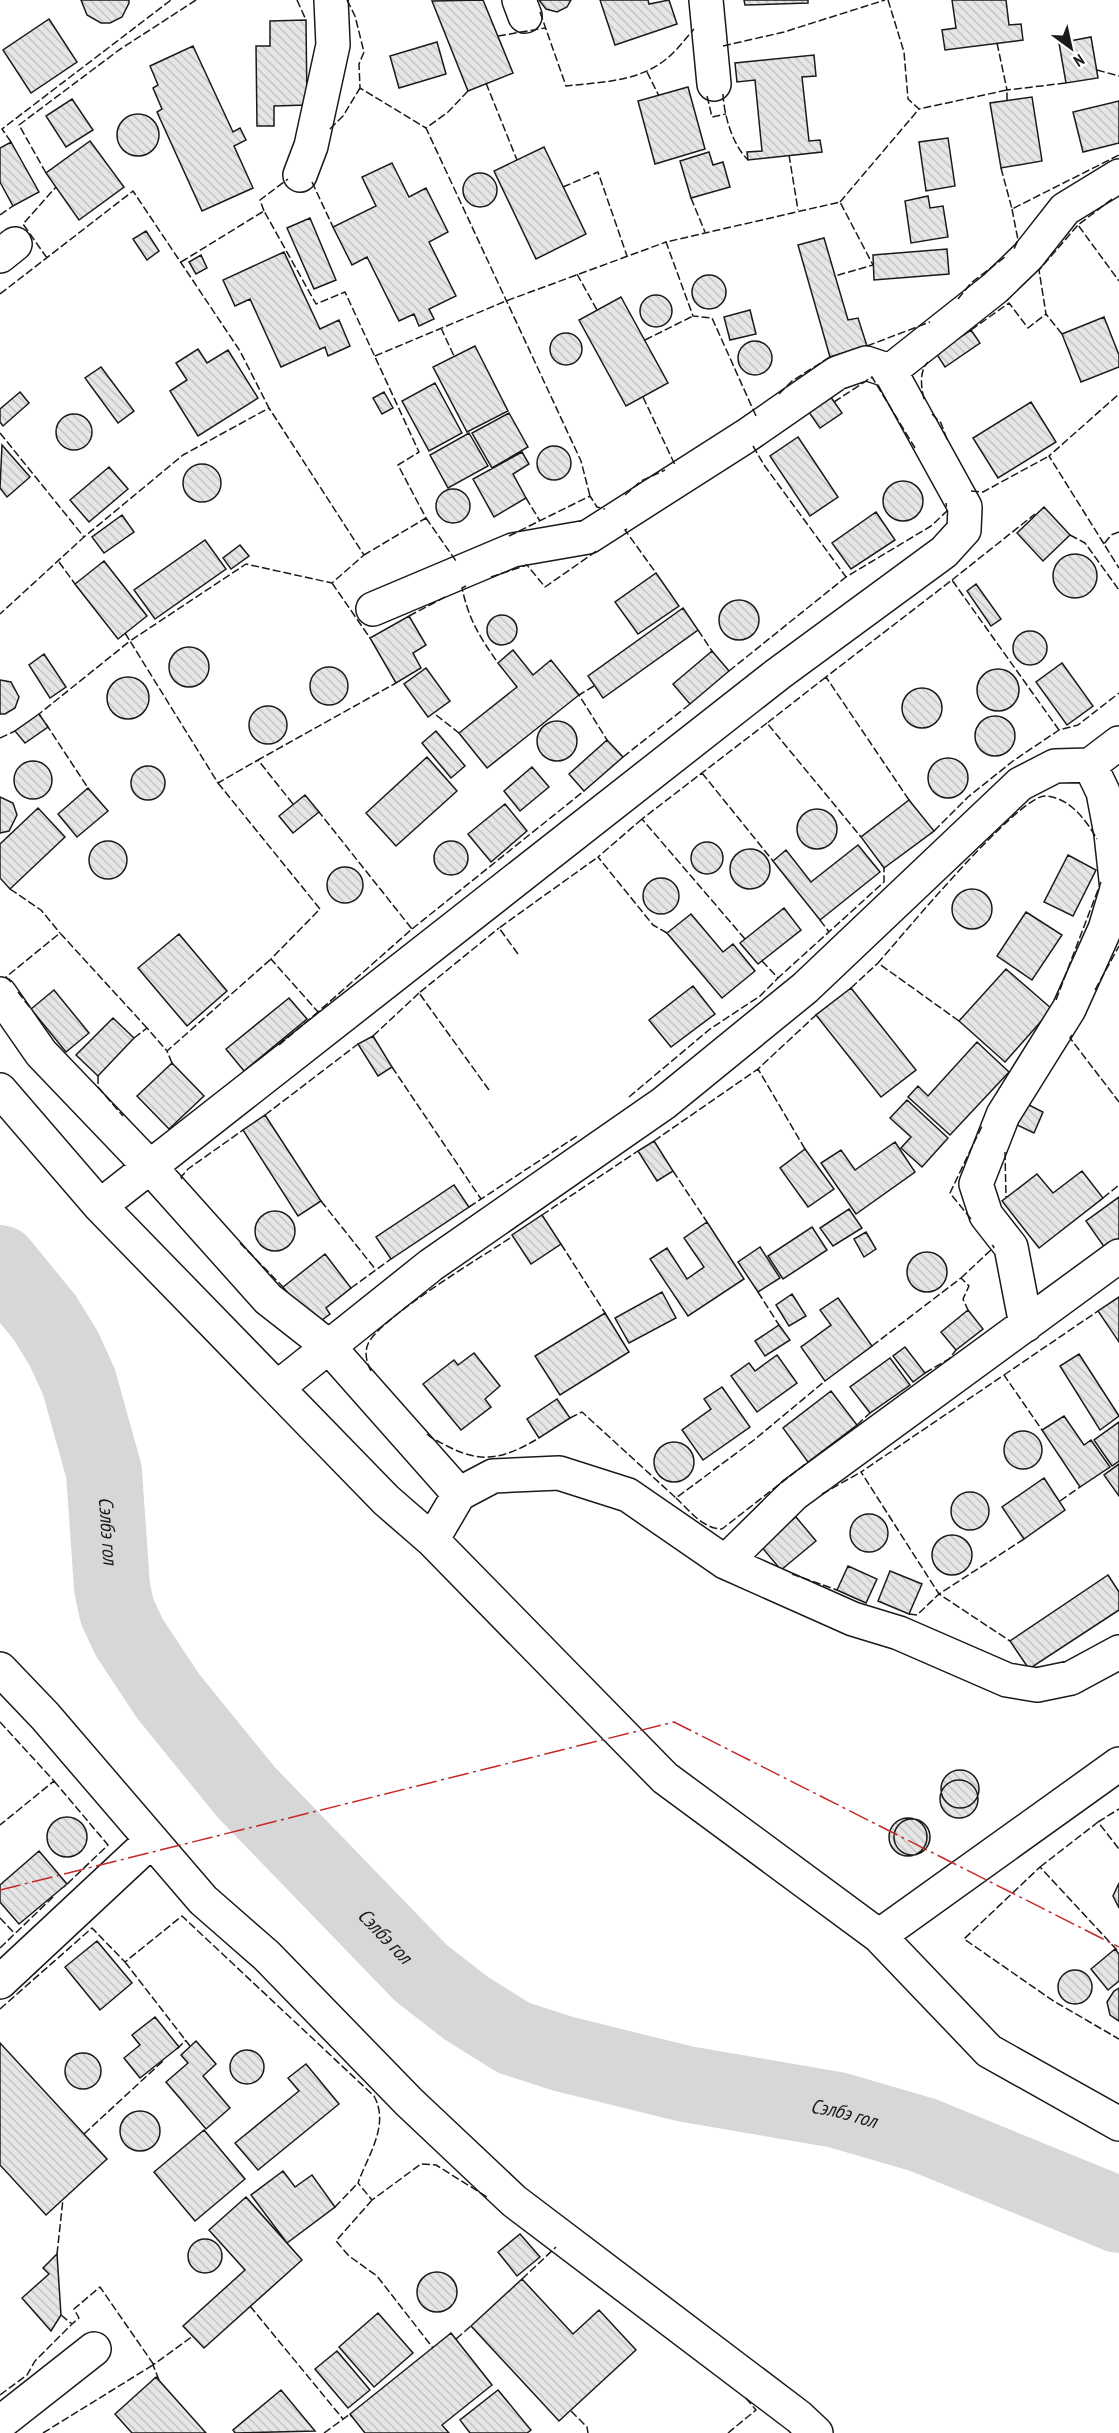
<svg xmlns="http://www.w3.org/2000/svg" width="1119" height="2433" viewBox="0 0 1119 2433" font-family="'PT Sans Narrow',sans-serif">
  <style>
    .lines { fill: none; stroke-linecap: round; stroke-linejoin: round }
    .river { stroke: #d7d7d7; stroke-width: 76 }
    .building { fill: url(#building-back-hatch); stroke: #1a1a1a; stroke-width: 1.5 }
    .street-casing { stroke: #1a1a1a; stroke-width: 36 }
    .street { stroke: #fff; stroke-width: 33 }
    .fence { stroke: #1a1a1a; stroke-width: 1.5; stroke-dasharray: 8 3; stroke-linecap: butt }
    .power { stroke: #c62828; stroke-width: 1.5; stroke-dasharray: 21 4.5 3 4.5; stroke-linecap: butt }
    .labels { text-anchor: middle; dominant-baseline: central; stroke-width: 4.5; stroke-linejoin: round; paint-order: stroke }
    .water-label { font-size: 20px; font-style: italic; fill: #1a1a1a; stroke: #fff }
  </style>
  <defs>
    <pattern id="building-back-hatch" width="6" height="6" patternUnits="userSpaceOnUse" patternTransform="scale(1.5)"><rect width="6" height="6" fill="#e6e6e6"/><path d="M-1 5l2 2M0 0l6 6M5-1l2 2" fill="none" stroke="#c5c5c5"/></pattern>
  </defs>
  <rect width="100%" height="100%" fill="#fff"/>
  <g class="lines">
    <path class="river" id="s1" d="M0 1263 45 1318 64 1349 79 1382 104 1472 112 1587 117 1611 129 1637 168 1696 246 1792 421 1973 466 2008 514 2038 564 2054 686 2084 837 2110 923 2135 1119 2215"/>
  </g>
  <path class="building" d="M81 0H129V3L122 17 110 23H101L87 15Z
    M483 0 513 73 468 91 432 1Z
    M539 0H571L567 7 557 12 546 9Z
    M600 0H648L649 4 669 0 677 24 615 45Z
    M744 0H808V3L745 5Z
    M952 0H1006L1009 25 1021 24 1023 40 945 50 942 30 956 28Z
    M49 19 77 62 31 93 3 50Z
    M306 20 307 105 274 106V126H257L256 46H270V21Z
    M1091 37 1098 78 1066 83 1059 43Z
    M437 42 446 74 399 88 390 56Z
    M193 46 233 132 240 128 246 140 234 146 253 188 202 211 157 112 162 109 153 88 158 85 150 66Z
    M814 55 816 76 802 77 809 141 820 140 822 152 748 160 747 152 762 151 755 80 737 82 735 63Z
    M688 87 705 149 655 164 638 101Z
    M1032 97 1042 161 1001 168 990 103Z
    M72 99 93 130 66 147 46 116Z
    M1119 101V143L1083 152 1073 112Z
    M117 135a21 21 0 1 1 42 0a21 21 0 1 1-42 0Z
    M948 138 955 186 926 191 919 142Z
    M90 141 124 187 79 220 46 173Z
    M11 142 39 192 13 206 0 182V148Z
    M544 147 586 234 536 259 494 171Z
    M709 152 713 165 723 162 730 187 691 198 680 161Z
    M392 163 409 197 426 188 448 232 429 242 456 296 429 309 434 319 419 326 414 314 399 321 367 257 352 265 333 227 376 206 362 177Z
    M463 190a17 17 0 1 1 34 0a17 17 0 1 1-34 0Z
    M928 196 930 208 943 206 948 237 911 243 905 201Z
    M310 218 336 280 314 289 287 228Z
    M146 231 159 251 147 260 133 239Z
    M824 238 848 320 858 318 867 346 830 357 798 245Z
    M947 249 949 274 874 280 873 255Z
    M284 252 320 329 339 320 350 346 328 356 325 347 281 367 250 299 235 306 223 280Z
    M201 255 207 268 196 274 189 262Z
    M692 292a17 17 0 1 1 34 0a17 17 0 1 1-34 0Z
    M640 311a16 16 0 1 1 32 0a16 16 0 1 1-32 0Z
    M621 297 668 383 626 406 579 320Z
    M750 310 756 334 730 340 724 317Z
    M1104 317 1119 355V367L1081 382 1062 334Z
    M971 330 980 343 945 367 936 353Z
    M550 349a16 16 0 1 1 32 0a16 16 0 1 1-32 0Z
    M738 358a17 17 0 1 1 34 0a17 17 0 1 1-34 0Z
    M475 346 508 411 467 432 433 367Z
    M198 349 207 363 228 350 258 398 198 436 170 391 187 380 176 363Z
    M101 367 134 411 118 423 85 378Z
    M435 383 462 433 429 451 402 401Z
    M20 392 29 403 3 426 0 422V409Z
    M384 392 393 408 382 414 373 398Z
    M828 393 842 413 820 428 806 408Z
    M1031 402 1056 442 998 478 973 438Z
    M509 413 528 447 492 468 472 433Z
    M56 432a18 18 0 1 1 36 0a18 18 0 1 1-36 0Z
    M469 433 488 466 448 488 430 455Z
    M798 437 838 497 810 516 770 456Z
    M2 445 30 477 7 497 0 488Z
    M537 463a17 17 0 1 1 34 0a17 17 0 1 1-34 0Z
    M522 452 529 464 513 474 526 498 494 517 473 479Z
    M183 483a19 19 0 1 1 38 0a19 19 0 1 1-38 0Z
    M109 467 128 489 89 522 70 500Z
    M883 501a20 20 0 1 1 40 0a20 20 0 1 1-40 0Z
    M436 506a17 17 0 1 1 34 0a17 17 0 1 1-34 0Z
    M1044 507 1070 535 1043 561 1017 533Z
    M876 512 895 540 851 569 832 543Z
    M122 515 134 532 104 553 92 537Z
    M205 540 226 569 155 619 134 590Z
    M240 545 249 556 231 569 223 558Z
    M1053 576a22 22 0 1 1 44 0a22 22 0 1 1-44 0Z
    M104 561 147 616 118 639 75 584Z
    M656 573 679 606 638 634 615 602Z
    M976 584 1001 619 991 626 967 591Z
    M719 620a20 20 0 1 1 40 0a20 20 0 1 1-40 0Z
    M683 608 698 630 603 698 588 676Z
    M487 630a15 15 0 1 1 30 0a15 15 0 1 1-30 0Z
    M409 616 426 645 413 653 421 668 396 683 370 638Z
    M1013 648a17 17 0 1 1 34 0a17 17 0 1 1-34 0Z
    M169 667a20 20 0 1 1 40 0a20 20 0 1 1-40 0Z
    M513 650 533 675 551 660 579 695 487 768 459 733 517 687 498 663Z
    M712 651 729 671 690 704 673 684Z
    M44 654 66 687 50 698 29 665Z
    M1062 663 1093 706 1067 725 1036 682Z
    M310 686a19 19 0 1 1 38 0a19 19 0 1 1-38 0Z
    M426 668 450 701 428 717 404 684Z
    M977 690a21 21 0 1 1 42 0a21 21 0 1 1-42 0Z
    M107 698a21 21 0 1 1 42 0a21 21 0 1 1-42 0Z
    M0 680 11 682 19 697 15 708 5 714H0Z
    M902 708a20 20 0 1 1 40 0a20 20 0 1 1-40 0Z
    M249 725a19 19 0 1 1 38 0a19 19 0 1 1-38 0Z
    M39 714 48 727 25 743 15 731Z
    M975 736a20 20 0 1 1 40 0a20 20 0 1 1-40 0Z
    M537 741a20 20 0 1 1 40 0a20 20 0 1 1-40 0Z
    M436 731 465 766 451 778 422 743Z
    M607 740 623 757 584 791 569 774Z
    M427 757 457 791 396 846 366 813Z
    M928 778a20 20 0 1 1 40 0a20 20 0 1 1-40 0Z
    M14 780a19 19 0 1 1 38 0a19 19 0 1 1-38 0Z
    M131 783a17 17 0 1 1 34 0a17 17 0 1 1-34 0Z
    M532 767 549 787 520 811 504 791Z
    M88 788 108 811 77 837 58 814Z
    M305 795 319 812 293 833 279 816Z
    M0 797 13 803 17 815 9 831 0 833Z
    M909 800 934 831 884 868 861 837Z
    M505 804 527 831 491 862 468 834Z
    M38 808 65 837 10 889 0 878V844Z
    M797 829a20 20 0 1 1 40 0a20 20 0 1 1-40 0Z
    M89 860a19 19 0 1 1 38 0a19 19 0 1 1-38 0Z
    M434 858a17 17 0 1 1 34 0a17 17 0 1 1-34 0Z
    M691 858a16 16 0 1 1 32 0a16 16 0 1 1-32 0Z
    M858 845 880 872 820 920 773 861 786 850 811 882Z
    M730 869a20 20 0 1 1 40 0a20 20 0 1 1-40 0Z
    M1068 855 1096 870 1073 916 1044 902Z
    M327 885a18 18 0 1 1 36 0a18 18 0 1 1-36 0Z
    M643 896a18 18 0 1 1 36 0a18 18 0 1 1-36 0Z
    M952 909a20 20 0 1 1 40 0a20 20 0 1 1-40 0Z
    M784 908 801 930 758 964 740 943Z
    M1026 912 1062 935 1032 980 997 956Z
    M691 914 723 952 733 944 755 971 722 998 667 933Z
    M179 934 227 991 187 1026 138 968Z
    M1006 969 1052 1009 1005 1062 959 1021Z
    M693 986 715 1014 671 1047 649 1020Z
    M851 988 916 1070 881 1097 816 1015Z
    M54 990 89 1033 66 1052 31 1009Z
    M289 998 307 1019 244 1071 226 1049Z
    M113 1018 134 1038 98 1076 76 1055Z
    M373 1036 392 1067 378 1076 358 1044Z
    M977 1042 1009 1072 950 1135 908 1097 918 1086 928 1096Z
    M172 1063 204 1096 169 1129 137 1096Z
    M907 1100 948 1138 922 1167 901 1148 911 1137 890 1118Z
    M1027 1104 1043 1112 1034 1133 1017 1125Z
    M265 1115 321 1201 298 1216 243 1130Z
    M654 1141 673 1171 657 1181 638 1151Z
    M895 1142 915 1172 856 1214 821 1163 841 1150 855 1170Z
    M805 1149 834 1189 808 1207 780 1168Z
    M1082 1171 1103 1198 1039 1248 1002 1201 1037 1174 1053 1193Z
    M454 1185 469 1207 391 1259 376 1237Z
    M1119 1197V1238L1105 1248 1086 1221Z
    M849 1209 862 1228 833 1246 820 1228Z
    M255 1231a20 20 0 1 1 40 0a20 20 0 1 1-40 0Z
    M542 1215 561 1244 531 1264 512 1235Z
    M707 1222 744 1279 688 1316 650 1259 667 1248 687 1279 704 1267 684 1238Z
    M812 1227 827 1250 783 1279 768 1256Z
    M866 1232 876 1249 864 1257 854 1239Z
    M760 1247 780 1278 758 1292 738 1262Z
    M907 1272a20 20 0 1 1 40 0a20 20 0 1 1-40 0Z
    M325 1254 351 1288 326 1308 330 1314 314 1326 283 1287Z
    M662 1292 676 1318 629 1343 615 1318Z
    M792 1294 806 1316 789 1326 776 1305Z
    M1119 1297V1342L1098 1311Z
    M838 1298 872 1346 825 1381 801 1347 831 1325 820 1310Z
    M968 1310 983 1329 956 1350 941 1332Z
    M605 1313 629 1352 560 1395 535 1356Z
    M779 1325 790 1340 765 1356 755 1341Z
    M905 1347 925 1373 913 1382 893 1356Z
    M474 1353 500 1386 485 1399 491 1407 461 1430 423 1384 454 1360 458 1365Z
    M1079 1354 1119 1416 1100 1430 1060 1366Z
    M777 1355 797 1383 757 1412 731 1376 749 1363 755 1371Z
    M890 1358 910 1385 870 1413 850 1387Z
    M722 1387 750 1427 703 1460 682 1430 711 1409 704 1399Z
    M831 1391 857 1425 808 1462 783 1428Z
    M557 1399 570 1418 539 1438 527 1419Z
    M1064 1416 1084 1445 1091 1440 1110 1467 1080 1487 1042 1430Z
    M1119 1422V1461L1112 1466 1094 1440Z
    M1004 1450a19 19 0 1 1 38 0a19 19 0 1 1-38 0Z
    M654 1462a20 20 0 1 1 40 0a20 20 0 1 1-40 0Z
    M1119 1464V1496L1104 1475Z
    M1044 1478 1065 1510 1024 1539 1002 1507Z
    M951 1511a19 19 0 1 1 38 0a19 19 0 1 1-38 0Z
    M850 1533a19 19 0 1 1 38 0a19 19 0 1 1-38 0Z
    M796 1517 816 1541 781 1570 760 1545Z
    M932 1555a20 20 0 1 1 40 0a20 20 0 1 1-40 0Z
    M848 1566 877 1579 866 1603 837 1590Z
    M890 1571 922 1584 909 1614 878 1601Z
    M1108 1575 1119 1592V1610L1029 1669 1010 1641Z
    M941 1789a19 19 0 1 1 38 0a19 19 0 1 1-38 0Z
    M940 1799a19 19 0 1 1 38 0a19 19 0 1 1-38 0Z
    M47 1837a20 20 0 1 1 40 0a20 20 0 1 1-40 0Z
    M889 1837a19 19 0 1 1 38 0a19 19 0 1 1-38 0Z
    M894 1837a18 18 0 1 1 36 0a18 18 0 1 1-36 0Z
    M39 1851 67 1884 19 1924 0 1902V1885Z
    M1119 1883V1908L1113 1896Z
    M97 1941 132 1983 100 2010 65 1967Z
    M1115 1949 1119 1954V1981L1108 1990 1091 1969Z
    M1058 1987a17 17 0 1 1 34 0a17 17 0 1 1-34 0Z
    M1119 1988V2021L1110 2015 1107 2002 1114 1991Z
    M155 2017 179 2047 140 2078 124 2058 140 2045 132 2035Z
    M196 2041 216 2064 203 2076 230 2108 206 2129 166 2082 188 2063 181 2055Z
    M0 2043 107 2159 46 2215 0 2165Z
    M230 2067a17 17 0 1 1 34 0a17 17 0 1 1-34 0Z
    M65 2071a18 18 0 1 1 36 0a18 18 0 1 1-36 0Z
    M306 2064 339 2104 258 2170 235 2143 299 2091 288 2078Z
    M120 2131a20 20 0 1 1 40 0a20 20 0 1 1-40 0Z
    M204 2130 245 2179 195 2221 154 2172Z
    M283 2171 295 2187 312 2175 335 2207 287 2243 251 2195Z
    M246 2197 302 2260 204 2348 183 2326 245 2270 209 2230Z
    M520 2234 540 2257 517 2276 498 2252Z
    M188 2256a17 17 0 1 1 34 0a17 17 0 1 1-34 0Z
    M57 2254 61 2315 51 2331 22 2298 49 2274 43 2268Z
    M417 2292a20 20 0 1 1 40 0a20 20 0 1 1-40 0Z
    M522 2279 573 2334 599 2310 636 2350 559 2421 471 2326Z
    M378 2313 413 2353 374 2387 339 2347Z
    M451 2333 492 2385 442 2425 449 2433H365L350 2414Z
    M337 2351 370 2390 348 2408 315 2369Z
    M156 2377 206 2433H132L115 2414Z
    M281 2390 315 2431 235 2433 233 2430Z
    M498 2390 531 2430 527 2433H470L460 2420Z"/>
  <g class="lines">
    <defs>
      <path id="street" d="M519 0 525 16
        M706 0 714 84
        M300 175 311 146 333 45 331 0
        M0 256 15 244
        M373 609 513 550 588 537 746 436 837 373 866 363 890 371
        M0 994 41 1053 150 1167 268 1299 328 1346 459 1494
        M0 1090 100 1206 386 1500 432 1540 459 1494 493 1476 559 1473 628 1495 725 1562 853 1619 899 1633 1007 1680 1037 1685 1071 1678 1119 1652
        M100 1206 778 674 944 552 964 530 965 507 890 371 995 288 1028 256 1065 209 1119 176
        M1026 1325 1011 1247 986 1215 976 1184 1003 1115 1069 1009 1105 929 1117 889 1111 834 1103 792 1090 765
        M277 1388 431 1265 664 1103 805 988 1020 784 1055 766 1090 765 1119 743
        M432 1540 665 1778 879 1936 989 2051 1119 2124
        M725 1562 794 1494 1119 1256
        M0 1669 45 1716 203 1900 267 1956 409 2102 514 2201 799 2417 816 2433
        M879 1936 1119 1764
        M0 1982 151 1841
        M0 2423 94 2349"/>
    </defs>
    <use href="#street" class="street-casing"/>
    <use href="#street" class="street"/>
    <path class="fence" d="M297 0 306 20
      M347 0 355 16 364 52 359 64 360 88 426 128
      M888 0 904 52 908 99 919 109 1007 90V101
      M540 12 566 86C601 82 637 82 665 60 676 52 685 39 694 29
      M498 36 545 28
      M997 43 1007 90 1066 83
      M723 46 784 32 885 0
      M1097 70 1119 76
      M647 72 659 96
      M486 83 517 160
      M468 91 448 112 426 128 581 461 590 496
      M723 94C724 115 732 144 748 160
      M707 96 712 117 726 114
      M330 129 343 116 360 88
      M11 142 2 129 171 0
      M789 155 798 210
      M1001 168 1012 209 1119 155
      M46 173 19 125 119 50 196 0
      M312 182 333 227
      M563 187 598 172 627 256
      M691 198 705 232
      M1112 199 1078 225 1119 281
      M840 202 919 109
      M1012 209 1018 240 1014 249
      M264 211 260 200 288 179
      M0 215 13 206
      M47 258 23 224 56 187
      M181 262 264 211 316 304 345 292 419 452 398 465 426 518 364 555
      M577 274 597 310
      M0 294 133 191 240 351 269 408 183 455 84 537
      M958 299 971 283 1005 257
      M441 328 454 356
      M971 330 1009 303 1028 328 1046 314
      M1062 334 1046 314 1039 270 1078 225
      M645 340 693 316
      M867 346 930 322
      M375 356 506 301 666 242
      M779 394 792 381 830 357
      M643 397 675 465
      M924 399C921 387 919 371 928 362
      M834 402 872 377 915 448
      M932 414 941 423 948 442
      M756 416 712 318 693 316 666 242 840 202 873 265 835 276
      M0 433 84 537 0 614
      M753 446 764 465 846 577 931 526 947 511 946 503
      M971 491 983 492 1049 456
      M625 495 641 481 665 470
      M526 498 540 521
      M426 518 456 561
      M627 529 625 530 656 573
      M1119 532 1111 535 1104 544 1119 568
      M1070 535 1085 543 1119 590
      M509 536 590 496 597 507 605 509
      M1104 544 1049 456 1119 394
      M59 562 75 584
      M491 577 527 565 545 587 598 550
      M952 580 1035 514
      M332 583 370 638
      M466 586 462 588C469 620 479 636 498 663
      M409 616 447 596
      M698 630 712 651
      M125 633 130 641 246 564 332 583 364 555 269 408
      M729 671 846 577
      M826 677 767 723 861 837
      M594 686 579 695 607 740
      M436 715 459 733
      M41 717 39 714 130 641 218 783 258 760
      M46 724 88 788
      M0 738 15 731
      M623 757 690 704
      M702 773 773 861
      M218 783 320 909 271 959 318 1012 412 929 319 812
      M909 800 826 677 952 580 1059 730
      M293 804 258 760 396 683
      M642 819 598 857 653 925 667 933
      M934 831 968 797 1013 761 1059 730 1078 725 1119 693
      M10 889 41 910 60 933
      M820 920 829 932
      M412 929 584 791
      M745 939 642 819 767 723
      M518 954 499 928 598 857
      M762 961 778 978 884 882V868
      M11 982 6 977 60 933 147 1028
      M851 988 878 963
      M1095 990 1119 946
      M18 992 31 1009
      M1056 1000 1101 882
      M959 1021 878 963C901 937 1020 793 1046 796 1070 798 1086 820 1097 839
      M1072 1035 1070 1038 1119 1102
      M373 1036 419 993
      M134 1038 147 1028 167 1051
      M279 1045 318 1012
      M172 1063 167 1051 271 959
      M392 1067 481 1199
      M98 1076V1087L123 1116
      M489 1090 419 993 499 928
      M629 1097 710 1029 760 996 778 978
      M265 1115 358 1044
      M654 1141 758 1069
      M805 1149 758 1069 816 1015
      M1005 1152 1006 1197
      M673 1171 707 1222
      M182 1179 181 1177 188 1169 243 1130
      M1103 1198 1119 1185
      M321 1201 376 1270
      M469 1207 577 1136
      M542 1215 638 1151
      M971 1219 950 1193 982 1126
      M240 1243 283 1287
      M561 1244 605 1313
      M961 1278 994 1247 992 1245
      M351 1288 391 1259
      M758 1292 779 1325
      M872 1346 961 1278 969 1286 963 1299 968 1310
      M371 1371C367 1364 364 1353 368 1344 379 1318 485 1255 513 1236
      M925 1373 949 1359 956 1350
      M1004 1375 1098 1311
      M570 1418 582 1412 676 1498 754 1440 825 1381
      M857 1425 870 1413
      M427 1434C432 1439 440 1442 447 1446 483 1465 505 1458 539 1438
      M822 1494 861 1472
      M676 1498C689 1510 703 1529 722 1529L808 1462
      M1060 1501 1080 1487
      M1024 1539 939 1594 861 1472 1004 1375 1042 1430
      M792 1574 837 1590
      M909 1614 917 1615 939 1594 1010 1641
      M0 1722 54 1781 0 1825
      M54 1781 108 1845 64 1887
      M1098 1822 1119 1809
      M1040 1867 1098 1822 1119 1849
      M0 1918 15 1934
      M0 1948 53 1897
      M1117 1950 1040 1867 964 1939 1055 2002 1119 2039
      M125 1962 190 2046
      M0 2009 92 1928 125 1962 182 1916 374 2096C390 2125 368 2155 358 2183L372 2200 421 2164 436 2165 487 2197
      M177 2049 186 2040
      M84 2134 163 2061
      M372 2200 336 2241 349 2256 377 2276 433 2348
      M335 2207 358 2183
      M57 2254 63 2199
      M522 2279 556 2247
      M250 2306 343 2419
      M61 2315 72 2324 79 2318 74 2309 100 2287 154 2365
      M456 2339 471 2326
      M159 2380 153 2365 193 2336
      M0 2395 27 2375 35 2361 72 2324
      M571 2411 587 2427 588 2433
      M43 2433 153 2365
      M324 2433 350 2414 352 2417
      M728 2433 756 2410 745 2397"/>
    <path class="power" d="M0 1890 674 1722 1119 1947"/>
  </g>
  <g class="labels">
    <g class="water-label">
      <text stroke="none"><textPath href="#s1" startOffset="296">Сэлбэ гол</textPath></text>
      <text stroke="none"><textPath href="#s1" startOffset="800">Сэлбэ гол</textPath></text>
      <text stroke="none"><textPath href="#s1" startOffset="1304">Сэлбэ гол</textPath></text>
    </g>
  </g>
  <g transform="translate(1071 48) rotate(147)" stroke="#ffffff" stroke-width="4.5" paint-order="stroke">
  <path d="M0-4.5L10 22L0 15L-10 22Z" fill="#1a1a1a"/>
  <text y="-9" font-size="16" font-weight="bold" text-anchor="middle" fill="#1a1a1a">N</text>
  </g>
</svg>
